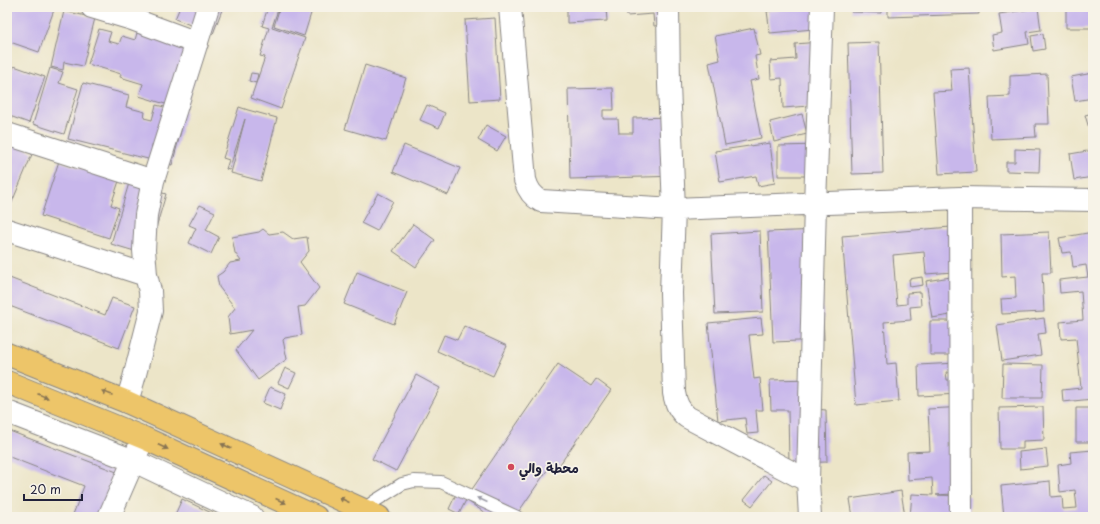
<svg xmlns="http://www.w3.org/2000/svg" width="1100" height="524" viewBox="0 0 1100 524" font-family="'Playpen Sans','Playpen Sans Arabic',sans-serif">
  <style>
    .building { fill: #c8b7eb }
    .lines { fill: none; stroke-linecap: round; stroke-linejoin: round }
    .lane-casing { stroke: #878482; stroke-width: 14 }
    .street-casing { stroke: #878482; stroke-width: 24 }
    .primary-casing { stroke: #878482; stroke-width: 24 }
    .lane { stroke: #fff; stroke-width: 12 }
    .street { stroke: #fff; stroke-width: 22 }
    .primary { stroke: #edc569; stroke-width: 22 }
    .oneway { fill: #887452 }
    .oneway2 { fill: #9c9ca7 }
    .poi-dot { fill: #d1495b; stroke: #f7f3e8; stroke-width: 1.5 }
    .labels { text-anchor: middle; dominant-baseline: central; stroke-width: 3.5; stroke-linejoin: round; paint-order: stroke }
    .poi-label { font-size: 13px; font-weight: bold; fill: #22223b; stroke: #f7f3e8; text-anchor: start }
  </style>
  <rect width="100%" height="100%" fill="#f7f3e8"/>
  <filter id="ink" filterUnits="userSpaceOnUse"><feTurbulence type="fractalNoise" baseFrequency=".025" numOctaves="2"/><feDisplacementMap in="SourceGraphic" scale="8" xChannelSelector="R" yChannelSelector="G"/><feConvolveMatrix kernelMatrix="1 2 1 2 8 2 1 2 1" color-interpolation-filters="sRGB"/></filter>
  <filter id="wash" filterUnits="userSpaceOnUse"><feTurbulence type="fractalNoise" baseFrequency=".012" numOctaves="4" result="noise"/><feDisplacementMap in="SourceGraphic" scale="16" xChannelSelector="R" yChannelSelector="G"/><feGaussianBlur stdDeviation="0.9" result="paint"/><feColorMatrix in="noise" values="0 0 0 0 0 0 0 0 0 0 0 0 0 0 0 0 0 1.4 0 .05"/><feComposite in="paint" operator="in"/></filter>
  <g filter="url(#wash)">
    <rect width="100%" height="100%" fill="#ece5c8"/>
    <g id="blocks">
      <path class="building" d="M7 7H55L39 52 10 42 7 49Z
        M180 7H223L213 34 175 19Z
        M268 7H279L272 27 305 38 281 109 251 98 265 57 260 56 269 28 262 26Z
        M280 7H313L304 36 274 26Z
        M567 7H606L607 21 567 23Z
        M627 7H671L666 25 654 26 653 14 627 16Z
        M779 7H823L824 28 770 33 767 11 780 10Z
        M851 7H881V13L851 12Z
        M888 7H978L979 14 888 17Z
        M1066 7H1093V28H1066Z
        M1038 8 1041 30 1027 32 1029 44 994 50 992 35 1002 33 999 14Z
        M64 11 95 18 83 66 64 62 63 70 51 67Z
        M495 18 500 99 470 101 465 20Z
        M754 28 760 55 755 56 759 79 750 81 761 138 725 145 709 63 720 60 715 36Z
        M99 29 111 32 108 41 119 44 122 36 135 40 137 33 203 53 185 110 139 96 143 84 120 77 121 74 88 64Z
        M1043 34 1045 49 1033 51 1031 36Z
        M819 42 822 105 783 108 782 78 771 79 770 61 796 59 795 44Z
        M879 42 883 173 852 174 848 43Z
        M365 65 406 78 386 141 345 129Z
        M14 66 45 77 29 123 7 115V86Z
        M7 67 11 68 7 78Z
        M50 68 63 72 59 83 78 89 64 134 33 124Z
        M969 68 976 172 939 174 933 92 952 91 950 69Z
        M251 73 258 74 256 83 249 81Z
        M1093 73V98L1075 101 1071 77Z
        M1047 74 1049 124H1035L1036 137 991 139 989 97 1010 96V76Z
        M83 83 129 95 126 107 145 112 144 118 152 120 156 105 186 112 172 165 68 139Z
        M613 88 614 110H603V119H618L619 133H633V118L675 117 680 176 570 179 568 89Z
        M427 105 445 113 439 128 420 120Z
        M239 107 248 110 277 118 261 181 231 173 245 119 229 170 226 169 229 160 223 158Z
        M1093 113V134L1091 135 1085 115Z
        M802 114 807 134 774 142 770 122Z
        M486 125 506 136 497 151 478 140Z
        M7 141 33 152 7 214Z
        M770 143 775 183 758 186 756 176 720 182 715 151Z
        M404 145 460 168 448 195 393 172Z
        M820 145V176H778V146Z
        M1015 149 1040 150 1039 172 1006 171V162H1015Z
        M1093 150V177L1074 180 1070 154Z
        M59 161 119 181 111 205 119 208 109 238 41 216Z
        M129 183 166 194 148 255 111 244Z
        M378 193 393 201 377 231 361 223Z
        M200 205 215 212 206 230 219 237 211 254 189 243 196 228 189 225Z
        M413 224 435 240 416 267 393 251Z
        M963 226 967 271 926 274 924 252 893 255 897 305 907 304V293L920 292 921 306 910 307 911 320 884 322 887 364 896 363 899 401 856 405 842 236Z
        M263 229 269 234 283 232 293 239 307 237 309 251 300 262 319 288 305 306 298 307 302 335 285 338 283 340 287 359 258 380 236 350 252 330 230 334 228 317 235 308 219 287 217 276 223 272 230 263 241 261 235 253 232 237 259 232Z
        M820 230 824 340 773 342 768 232Z
        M760 231 763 312 715 314 711 234Z
        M1049 232 1051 273H1042L1044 312 1002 314 1001 299 1016 298 1015 276 1002 277 1001 234Z
        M1093 232V399L1063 402 1062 390 1081 388 1076 338 1061 339 1060 322 1083 320 1081 291 1060 293 1059 280 1088 277 1086 265 1073 267 1071 252 1062 253 1059 238Z
        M357 272 407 292 394 324 344 304Z
        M963 275 969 312 932 318 926 281Z
        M7 277 105 315 112 298 135 306 119 348 7 305Z
        M922 277 923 285 910 287 909 279Z
        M761 318 763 334 749 335 754 379 760 378 763 410H756L758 433 747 434 745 418 718 421 708 323Z
        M1044 318 1046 333 1038 334 1041 355 1002 361 997 325Z
        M930 321H961V355H930Z
        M464 326 507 346 493 376 437 351 444 335 457 340Z
        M957 363V372H946L947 380H959L960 394 919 396 918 365Z
        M558 364 591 386 596 379 611 390 556 470 550 466 515 517H491L466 500 459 514 449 509 456 494 466 498Z
        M1003 364 1043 365 1042 398H1002Z
        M285 368 296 373 289 388 278 383Z
        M416 375 440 388 396 471 372 459Z
        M814 379 815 409 826 410 827 462 789 463 788 410H771L770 380Z
        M270 387 286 394 280 410 263 403Z
        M965 407 967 493 936 495 970 496 969 517H910L912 494 933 495 932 478 908 480 907 452 930 451 928 409Z
        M1043 407 1044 440 1023 441V449H1000L999 408Z
        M1076 408H1093V442H1076Z
        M7 430 122 474 105 517H72L84 486 7 456Z
        M1046 449 1048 466 1020 469 1019 452Z
        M1093 450V517H1004L1001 486 1050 481 1051 497 1062 496 1063 509 1077 508 1075 490 1060 492 1058 465 1071 463 1070 452Z
        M764 475 772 481 752 506 744 500Z
        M901 491 905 517H853L850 499Z
        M182 499 220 517H174Z"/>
    </g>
  </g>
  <g filter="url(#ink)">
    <use href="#blocks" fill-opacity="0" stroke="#878482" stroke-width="1"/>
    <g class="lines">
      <defs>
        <path id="lane" d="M362 513 364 509 375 501 402 484 414 481 441 482 517 517"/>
        <path id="street" d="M92 7 132 19 197 43
          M510 7 525 180C528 190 532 196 541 201L674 209 960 198 1093 200
          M668 7 669 84 674 209 671 293 674 393C676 404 679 410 687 417L808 481
          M7 134 153 181
          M960 198 961 517
          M7 230 146 275
          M127 402 134 378 151 311 150 291 146 275 144 250 146 215 153 181 208 7
          M7 412 134 461 252 517
          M109 517 139 448
          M810 517 808 481 815 204 822 7"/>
        <path id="primary" d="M7 354 127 402 379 517
          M7 382 144 438 316 517"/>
      </defs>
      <use href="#lane" class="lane-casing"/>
      <use href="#street" class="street-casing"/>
      <use href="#primary" class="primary-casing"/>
      <use href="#lane" class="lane"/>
      <use href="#street" class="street"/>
      <use href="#primary" class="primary"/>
    </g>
    <defs><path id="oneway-solid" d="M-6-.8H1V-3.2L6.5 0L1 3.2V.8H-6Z"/></defs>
    <g class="oneway">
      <use href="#oneway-solid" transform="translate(107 393) rotate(-158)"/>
      <use href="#oneway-solid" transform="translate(43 396) rotate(22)"/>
      <use href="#oneway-solid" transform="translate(226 446) rotate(-156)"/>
      <use href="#oneway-solid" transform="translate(163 447) rotate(25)"/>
      <use href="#oneway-solid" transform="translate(344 500) rotate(-156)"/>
      <use href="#oneway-solid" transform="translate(281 501) rotate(25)"/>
    </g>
    <use class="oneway2" href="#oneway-solid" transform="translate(482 500) rotate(-156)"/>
  </g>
  <circle class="poi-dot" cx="511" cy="467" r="4"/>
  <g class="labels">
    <g class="poi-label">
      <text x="519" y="467">محطة والي</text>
    </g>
  </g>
  <rect width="1100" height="524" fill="none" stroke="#f7f3e8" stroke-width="24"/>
  <path d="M24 494v6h58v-6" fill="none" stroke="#22223b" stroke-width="2"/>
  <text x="30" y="494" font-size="12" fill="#22223b" stroke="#f7f3e8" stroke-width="3" paint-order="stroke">20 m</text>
</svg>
